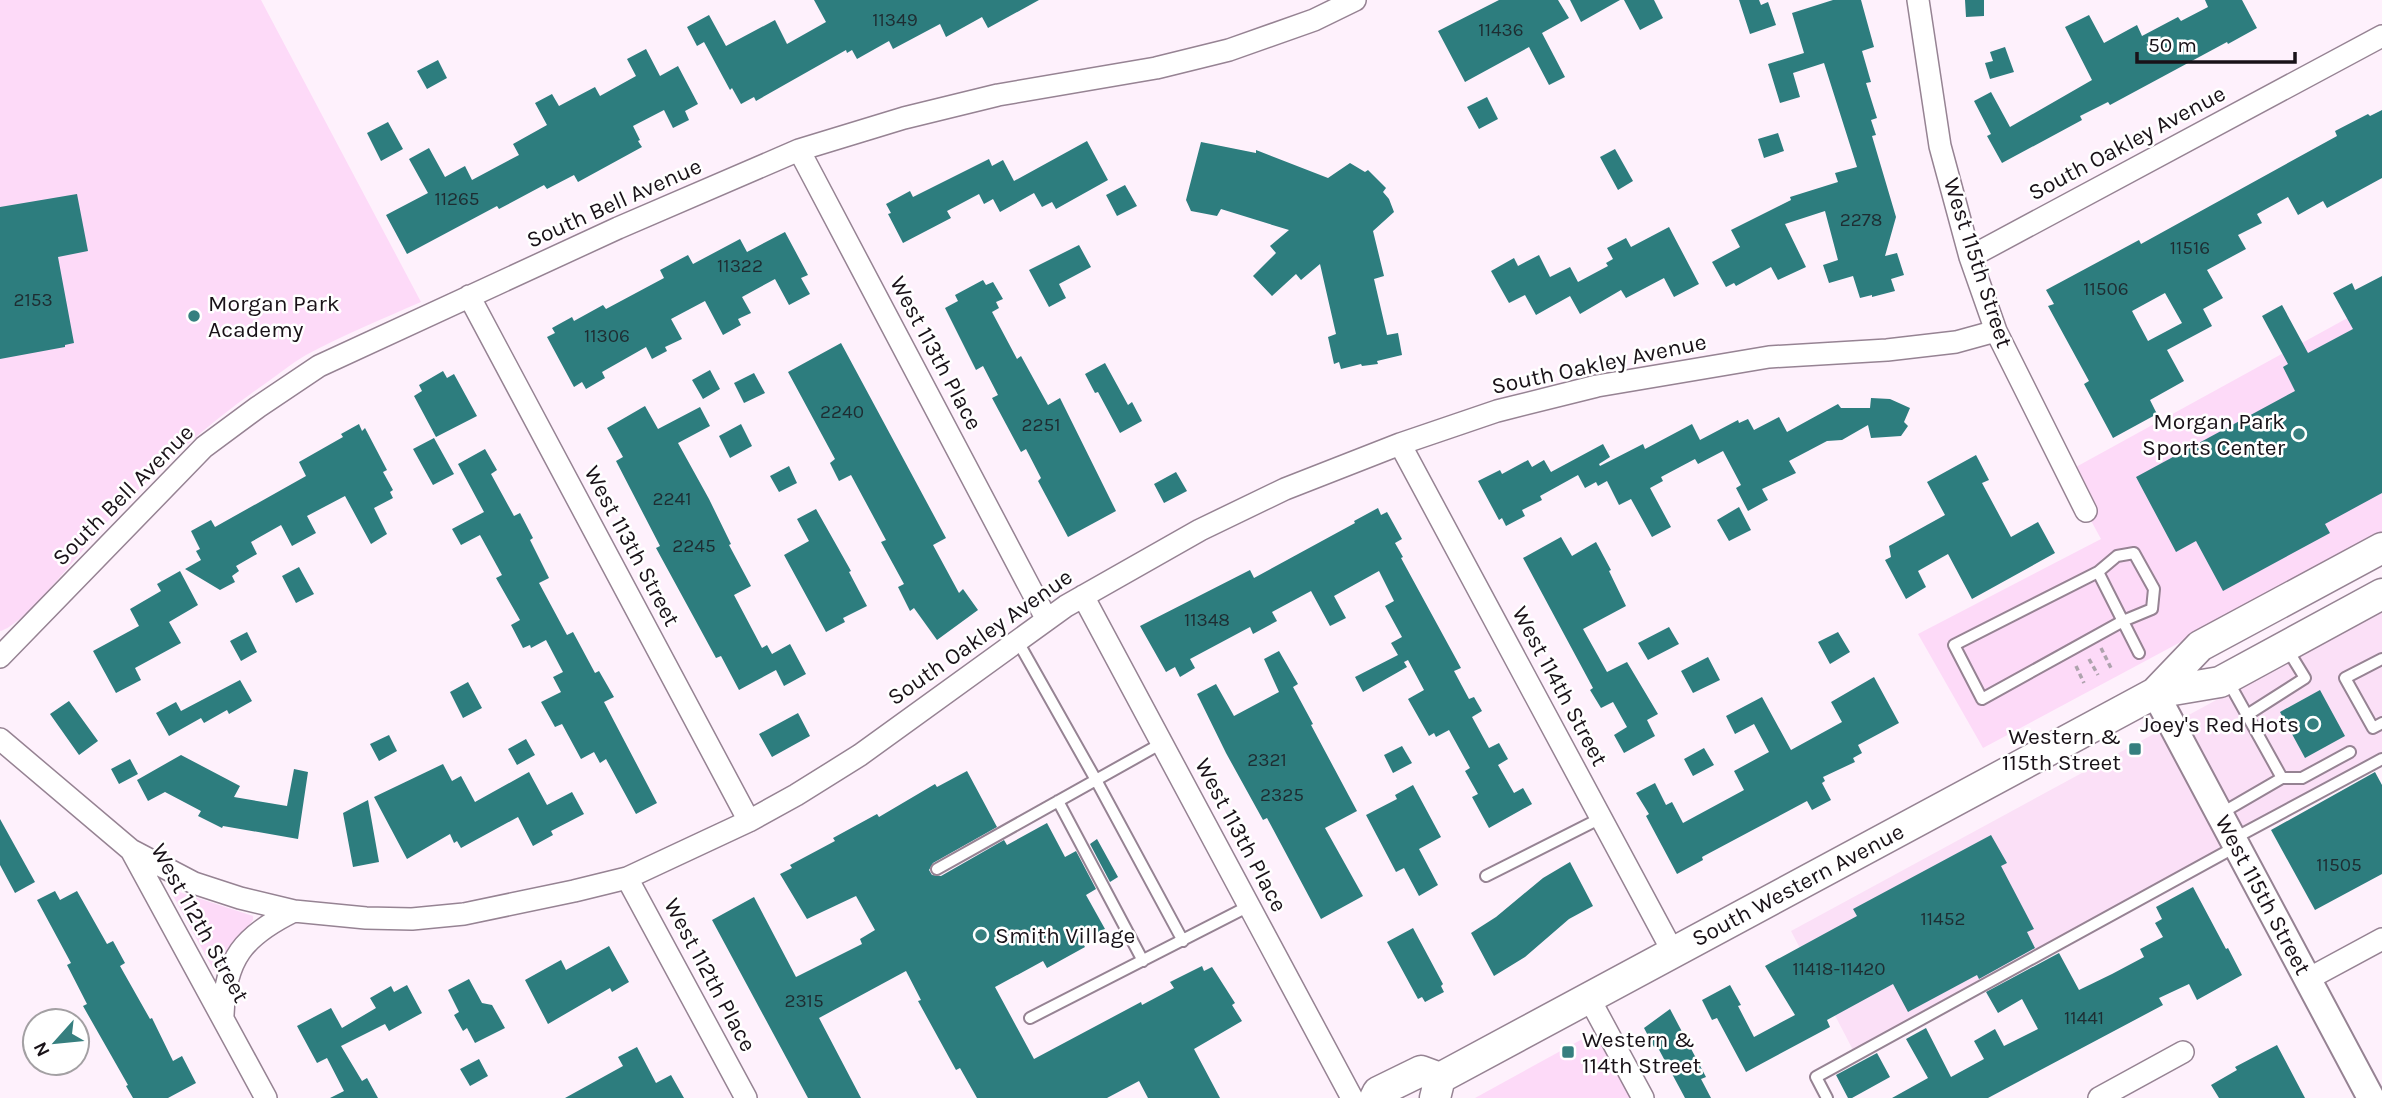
<svg xmlns="http://www.w3.org/2000/svg" width="2382" height="1098" viewBox="0 0 2382 1098" font-family="Karla,sans-serif">
  <style>
    .built { fill: #fbe0f7 }
    .green { fill: #fddaf8 }
    .building { fill: #2d7d7e; fill-rule: evenodd }
    .lines { fill: none; stroke-linecap: round; stroke-linejoin: round }
    .service-casing { stroke: #968393; stroke-width: 14 }
    .minor-casing { stroke: #968393; stroke-width: 24 }
    .tertiary-casing { stroke: #968393; stroke-width: 30 }
    .secondary-casing { stroke: #968393; stroke-width: 33 }
    .path { stroke: #aea3ad; stroke-width: 3.5; stroke-dasharray: 5 3.5; stroke-linecap: butt }
    .service { stroke: #fff; stroke-width: 10 }
    .minor { stroke: #fff; stroke-width: 21 }
    .tertiary { stroke: #fff; stroke-width: 26 }
    .secondary { stroke: #fff; stroke-width: 30 }
    .poi-dot { fill: #367f7f; stroke: #fff; stroke-width: 2.5 }
    .labels { text-anchor: middle; dominant-baseline: central; stroke-width: 5; stroke-linejoin: round; paint-order: stroke }
    .number-label { font-size: 19px; fill: #1e2d32 }
    .street-label { font-size: 23px; fill: #191218; stroke: #fff }
    .poi-label { font-size: 23px; fill: #191218; stroke: #fff; text-anchor: start }
  </style>
  <rect width="100%" height="100%" fill="#fef1fc"/>
  <path class="built" d="M2382 610V753L2245 827 2207 857 1853 1050 1791 931Z"/>
  <path class="green" d="M0 0H261L421 302C382 319 343 335 306 355 292 363 279 374 266 383 208 423 155 471 107 522 86 544 24 627 0 631Z
    M2382 299V534L1983 748 1918 634 2101 539 2065 473Z
    M173 890 253 916V920L214 971 171 892Z
    M1597 1031 1633 1098H1475Z"/>
  <path class="building" d="M814 0H1039L988 28 982 17 946 37 940 24 893 49 889 41 857 59 852 50 847 53 846 50 756 101 754 97 741 104 732 88 730 90 704 42 697 46 687 27 709 15 726 46 775 20 787 44 826 22Z
    M1499 0H1558L1569 18 1542 33 1565 77 1549 85 1529 47 1465 82 1438 31Z
    M1570 0H1620L1581 22Z
    M1624 0H1654L1663 18 1640 30Z
    M1739 0H1759L1761 5 1768 2 1776 25 1750 34Z
    M1833 0H1861L1874 47 1862 51 1871 82 1866 83 1877 118 1871 120 1876 135 1872 136 1896 217 1885 256 1897 253 1904 275 1891 279 1895 291 1872 297V295L1860 298 1853 276 1829 283 1823 265 1838 260 1825 211 1785 224 1806 267 1778 280 1771 267 1736 286 1734 283 1726 287 1712 262 1740 247 1731 230 1791 200 1790 197 1838 182 1835 173 1857 167 1824 63 1793 73 1800 97 1780 103 1768 64 1804 53 1792 13Z
    M1965 0H1984V16L1966 17Z
    M2205 0H2242L2257 28 2228 44 2227 42 2110 105 2108 102 2080 116 2082 120 2002 163 1987 136 1991 134 1974 101 1991 92 2010 127 2092 80 2065 27 2089 15 2104 43 2137 25 2142 36 2178 17 2181 21 2208 7Z
    M2005 47 2014 72 1990 79 1985 63 1993 61 1990 52Z
    M646 49 660 76 678 66 698 104 685 111 689 120 673 128 664 110 633 126 640 140 638 141 642 147 578 182 574 175 547 189 544 185 499 209 497 206 407 254 386 215 428 193 409 159 429 148 445 177 465 166 472 180 519 155 513 144 547 125 535 103 552 94 559 106 595 87 600 96 636 76 627 59Z
    M438 60 447 78 427 89 417 71Z
    M1487 97 1498 119 1479 129 1467 107Z
    M2382 110V178L2327 208 2323 201 2298 215 2288 197 2257 214 2262 223 2238 235 2246 249 2207 270 2223 298 2203 309 2212 326 2167 350 2184 381 2150 400 2157 414 2113 438 2084 384 2089 381 2048 306 2054 304 2046 290 2139 240 2141 244 2337 136 2335 131 2368 114 2370 116ZM2165 293 2182 323 2148 341 2132 311Z
    M388 122 403 149 381 161 367 133Z
    M1778 133 1784 151 1764 158 1758 139Z
    M1087 141 1108 180 1056 209 1052 202 1042 207 1034 193 1000 212 993 199 984 204 979 194 947 211 951 218 903 243 888 214 891 213 886 204 910 191 913 197 989 159 992 166 1003 160 1014 181Z
    M1201 142 1256 153V150L1328 178 1350 163 1365 172 1368 170 1386 188 1383 192 1389 199 1394 212 1373 231 1384 276 1374 279 1387 335 1398 333 1402 355 1377 361 1378 364 1362 366 1361 364 1341 369 1339 362 1334 364 1328 337 1336 334 1320 264 1301 280 1296 274 1272 296 1253 276 1276 253 1270 246 1289 230 1221 209 1217 216 1191 211 1186 200Z
    M1615 149 1633 181 1618 190 1600 157Z
    M1125 185 1137 206 1117 216 1106 195Z
    M77 194 88 251 58 257 74 343 65 345V347L0 359V207Z
    M1669 227 1699 284 1674 297 1664 278 1626 298 1621 290 1580 314 1570 296 1536 315 1525 295 1509 303 1491 271 1514 258 1518 266 1539 255 1550 277 1570 267 1578 282 1608 266 1606 263 1613 259 1607 248 1626 238 1631 247Z
    M785 232 808 275 801 278 810 294 789 305 775 279 742 297 751 313 738 319 741 325 723 335 705 301 671 319 682 339 665 347 667 351 652 359 646 347 602 372 605 378 586 389 582 382 574 387 547 337 555 333 552 328 572 317 574 321 603 305 606 309 664 278 660 270 688 255 693 264 740 239 747 252Z
    M1079 245 1091 267 1059 284 1066 298 1049 307 1029 270Z
    M2382 276V493L2325 524 2330 533 2223 591 2196 541 2176 552 2136 477 2295 391 2283 367 2288 364 2262 316 2282 305 2308 353 2353 329 2333 293 2352 283 2355 290Z
    M983 280 986 285 993 282 1003 299 996 302 999 308 992 312 1017 359 1021 356 1048 405 1060 398 1116 511 1068 537 1038 481 1041 478 1026 449 1021 452 992 398 998 395 983 366 976 370 945 308 958 301 955 295Z
    M841 343 946 538 933 545 959 593 963 589 978 610 937 640 914 608 910 611 898 587 904 584 881 542 886 540 851 475 839 481 830 463 835 459 788 372Z
    M1105 363 1128 405 1132 402 1142 421 1120 433 1098 392 1095 393 1085 374Z
    M710 370 720 389 703 399 692 380Z
    M443 371 447 378 454 374 477 416 436 437 414 396 422 391 419 385Z
    M754 373 765 393 744 403 734 383Z
    M1871 398 1890 399 1910 408 1904 422 1908 426 1901 436 1871 438 1868 425 1842 440 1827 441 1789 461 1796 473 1762 489 1768 500 1748 511 1736 488 1741 485 1723 451 1698 464 1695 459 1661 477 1663 481 1650 488 1671 527 1652 537 1631 499 1619 505 1607 481 1598 486 1596 482 1585 488 1578 475 1540 496 1542 500 1522 510 1525 516 1506 526 1502 518 1499 520 1478 481 1500 470 1502 474 1528 460 1532 467 1544 460 1551 472 1603 444 1610 457 1599 464 1600 466 1643 444 1645 449 1692 424 1700 440 1738 420 1739 423 1748 419 1754 430 1779 417 1787 432 1838 404 1841 408H1870Z
    M645 406 658 429 700 407 710 426 678 443 709 499 731 544 729 545 751 586 734 595 762 648 767 645 772 654 790 644 806 674 784 686 776 670 739 690 721 656 716 658 656 548 660 546 616 461 623 457 607 428Z
    M359 424 362 431 365 428 387 470 383 472 393 490 390 492 393 498 374 508 387 534 371 544 345 496 307 516 316 533 292 546 281 525 251 542 257 554 236 566 239 571 232 576 235 582 220 590 185 569 201 560 196 551 200 549 191 531 211 520 215 527 306 476 299 462 343 437 341 434Z
    M741 424 752 446 730 458 719 436Z
    M434 438 454 474 433 485 413 449Z
    M485 449 497 470 491 474 514 516 520 513 533 538 530 540 549 578 539 583 567 635 573 632 595 673 599 671 614 697 604 702 657 803 636 814 606 759 600 763 594 752 581 759 562 724 555 727 541 702 561 692 553 677 563 672 546 640 531 648 530 645 523 648 511 625 520 620 496 578 502 575 480 535 461 545 452 529 484 512 458 464Z
    M1976 455 1989 480 1982 483 2011 537 2038 522 2055 553 1972 599 1948 554 1918 571 1926 587 1906 599 1885 560 1891 557 1889 546 1945 515 1927 482Z
    M789 466 797 483 779 492 770 476Z
    M1176 472 1187 491 1164 503 1154 484Z
    M1739 507 1751 530 1729 541 1717 520Z
    M1378 508 1381 515 1387 512 1402 539 1395 543 1403 557 1401 558 1461 668 1454 671 1469 699 1474 697 1482 711 1472 717 1489 748 1499 743 1508 759 1498 765 1514 793 1523 788 1532 804 1489 828 1472 797 1478 794 1465 771 1470 768 1449 730 1436 737 1434 733 1429 736 1408 699 1424 690 1408 660 1404 662 1407 667 1363 692 1355 677 1398 655 1391 643 1402 637 1385 606 1394 601 1379 571 1334 596 1346 618 1330 626 1311 591 1272 612 1277 621 1253 634 1250 627 1190 659 1195 668 1180 677 1175 667 1166 672 1140 626 1250 570 1254 578 1355 523 1354 521Z
    M816 509 851 571 849 572 867 606 843 618 845 622 826 632 784 555 809 541 797 519Z
    M1561 537 1572 556 1596 542 1611 570 1609 571 1626 606 1583 629 1607 672 1627 662 1658 714 1647 720 1655 736 1624 753 1614 735 1627 727 1613 702 1601 708 1590 690 1593 688 1523 558Z
    M299 567 314 594 296 603 282 576Z
    M180 571 198 605 169 622 181 643 135 668 141 680 116 693 93 651 139 626 130 609 161 591 157 584Z
    M1669 627 1679 644 1648 660 1638 643Z
    M247 632 257 652 241 661 230 641Z
    M1838 632 1850 652 1830 664 1818 642Z
    M1279 651 1298 684 1293 687 1313 724 1311 725 1357 811 1325 828 1363 896 1321 919 1267 818 1263 820 1226 753 1197 694 1216 684 1234 716 1279 692 1264 659Z
    M1708 657 1720 680 1693 693 1681 671Z
    M1874 677 1899 723 1858 745 1862 753 1853 758 1855 762 1823 777 1825 781 1822 783 1831 800 1812 810 1807 801 1702 857 1703 860 1677 874 1646 816 1649 814 1636 793 1655 783 1666 805 1672 802 1683 823 1744 790 1734 771 1769 752 1754 724 1735 734 1726 716 1762 697 1791 750 1842 722 1831 702Z
    M240 680 252 701 229 714 227 710 204 723 201 718 169 736 156 713 176 702 181 711Z
    M468 682 482 708 463 718 450 692Z
    M2320 690 2345 736 2305 758 2280 712Z
    M69 701 98 741 79 755 50 714Z
    M798 713 810 736 772 757 759 734Z
    M389 735 397 751 379 761 370 744Z
    M526 739 535 755 517 765 508 749Z
    M1402 746 1412 763 1393 773 1384 755Z
    M1704 748 1714 765 1693 776 1684 759Z
    M181 755 240 786 234 797 287 806 294 769 308 772 298 839 223 826 222 828 198 816 201 811 165 792 148 801 137 780Z
    M130 759 138 774 119 784 111 769Z
    M443 764 452 781 461 776 475 802 529 772 547 805 572 792 584 814 551 831 553 835 533 846 518 817 461 848 457 841 454 843 450 834 407 859 374 797Z
    M967 771 997 827 933 863 929 870 932 875 941 876 1004 840 1007 845 1047 823 1065 857 1076 851 1096 889 1086 895 1105 929 1082 942 1085 947 1047 968 1043 961 995 987 1034 1059 1141 1002 1142 1005 1174 988 1170 982 1202 966 1204 971 1212 967 1235 1003 1232 1005 1242 1021 1194 1049 1220 1098H1148L1139 1081 1107 1098H977L960 1068 956 1070 918 1001 921 1000 906 971 819 1018 861 1098H808L712 920 754 897 796 977 862 944 860 939 875 930 856 896 807 919 780 874 792 868 790 865 835 841 833 838 877 814 879 817 935 784 937 787Z
    M2375 772 2382 785V874L2315 910 2271 830Z
    M1413 785 1441 837 1419 849 1438 885 1419 896 1404 868 1396 872 1366 815 1397 799 1395 795Z
    M368 800 379 862 353 867 343 813Z
    M0 819 35 882 15 893 0 865Z
    M1991 835 2007 863 2001 866 2034 929 2027 932 2035 948 1979 979 1977 975 1908 1012 1893 984 1827 1020 1830 1027 1746 1072 1717 1018 1712 1020 1702 1000 1730 985 1741 1005 1738 1006 1754 1037 1795 1015 1765 966 1857 916 1853 909Z
    M1097 839 1118 877 1110 882 1090 844Z
    M1570 862 1593 906 1569 919 1525 957 1494 976 1471 933 1496 917 1543 878Z
    M2193 887 2226 949 2228 948 2242 975 2197 1000 2189 984 2159 998 2163 1005 1988 1098H1892L1928 1078 1906 1039 1926 1028 1951 1077 1984 1059 1974 1041 1995 1029 2004 1046 2038 1029 2022 999 1998 1013 1986 992 2059 953 2079 990 2112 974 2144 957 2140 949 2163 937 2155 923 2162 919 2156 907Z
    M55 891 60 900 77 891 107 944 113 941 125 963 120 966 150 1019 152 1018 173 1061 182 1056 196 1083 168 1098H133L126 1086 128 1085 83 1006 87 1004 67 965 71 963 37 900Z
    M1413 928 1443 984 1441 986 1444 992 1425 1002 1422 997 1418 999 1387 942Z
    M609 946 629 982 612 992 610 988 548 1024 525 980 561 960 566 970Z
    M469 979 482 1003 492 1005 505 1028 475 1043 467 1028 463 1031 454 1015 459 1012 448 990Z
    M407 985 422 1013 389 1031 385 1024 341 1046 362 1081 367 1078 378 1098H330L344 1091 327 1058 317 1063 297 1026 331 1008 342 1028 376 1008 370 998 391 986 394 992Z
    M1670 1009 1706 1077 1701 1079 1711 1098H1685L1657 1046 1654 1047 1644 1028Z
    M2277 1045 2305 1098H2219L2211 1085 2237 1070 2235 1067Z
    M637 1047 656 1083 671 1075 684 1098H565L623 1066 618 1057Z
    M1877 1053 1890 1077 1852 1098H1848L1836 1075Z
    M479 1059 488 1076 470 1086 460 1069Z"/>
  <g class="lines">
    <defs>
      <path id="service" d="M2098 572 2117 556 2134 553 2154 589 2152 609 2123 621 1982 699 1954 645 2098 572 2139 653
        M1017 640 1096 780 1183 941
        M2382 659 2345 678 2373 728 2382 723
        M2247 715 2305 678 2286 647
        M2282 778H2302L2350 752
        M1058 801 1143 961
        M2220 814 2282 778 2228 681
        M2233 839 2382 759
        M937 869 1162 743
        M1486 876 1601 818
        M1030 1018 1249 906
        M1827 1098 1816 1077 2237 846"/>
      <path id="minor" d="M1918 0 1940 146 1970 257 1996 331 2086 511
        M799 150 1046 618
        M1970 257 2382 36
        M469 296 749 821
        M1400 444 1673 952
        M1083 596 1352 1098
        M0 657 204 447 258 407 319 366 618 228 799 150 904 118 998 95 1156 68 1229 50 1314 20 1355 0
        M0 739 131 850 266 1098
        M131 850 194 883 240 898 294 911 366 918 412 919 464 914 574 891 627 878 749 821 796 795 860 755 1066 606 1200 530 1285 489 1400 444 1497 411 1597 386 1769 357 1887 350 1956 342 1996 331
        M627 878 746 1098
        M2308 979 2382 939
        M1589 998 1643 1098
        M223 1015C225 959 243 936 294 911
        M2099 1098 2183 1052"/>
      <path id="tertiary" d="M2155 693 2371 1098"/>
      <path id="secondary" d="M2155 693 2220 682 2382 594
        M1375 1098 1378 1092 1421 1071 1440 1078
        M1435 1098 1440 1078 2155 693 2200 646 2382 548"/>
    </defs>
    <use href="#service" class="service-casing"/>
    <use href="#minor" class="minor-casing"/>
    <use href="#tertiary" class="tertiary-casing"/>
    <use href="#secondary" class="secondary-casing"/>
    <path class="path" d="M2101 648 2111 668
      M2089 659 2098 675
      M2076 666 2084 683"/>
    <use href="#service" class="service"/>
    <use href="#minor" class="minor"/>
    <use href="#tertiary" class="tertiary"/>
    <use href="#secondary" class="secondary"/>
  </g>
  <g class="poi-dot">
    <circle cx="194" cy="316" r="7"/>
    <circle cx="2299" cy="434" r="7"/>
    <circle cx="2313" cy="724" r="7"/>
    <rect x="2128" y="742" width="14" height="14" rx="3.5"/>
    <circle cx="981" cy="935" r="7"/>
    <rect x="1561" y="1045" width="14" height="14" rx="3.5"/>
  </g>
  <g class="labels">
    <g class="number-label">
      <text x="895" y="20">11349</text>
      <text x="1501" y="30">11436</text>
      <text x="457" y="199">11265</text>
      <text x="1861" y="220">2278</text>
      <text x="2190" y="248">11516</text>
      <text x="740" y="266">11322</text>
      <text x="2106" y="289">11506</text>
      <text x="33" y="300">2153</text>
      <text x="607" y="336">11306</text>
      <text x="842" y="412">2240</text>
      <text x="1041" y="425">2251</text>
      <text x="672" y="499">2241</text>
      <text x="694" y="546">2245</text>
      <text x="1207" y="620">11348</text>
      <text x="1267" y="760">2321</text>
      <text x="1282" y="795">2325</text>
      <text x="2339" y="865">11505</text>
      <text x="1943" y="919">11452</text>
      <text x="1839" y="969">11418-11420</text>
      <text x="804" y="1001">2315</text>
      <text x="2084" y="1018">11441</text>
    </g>
    <g class="street-label">
      <text transform="translate(2127 143) rotate(-28)">South Oakley Avenue</text>
      <text transform="translate(614 203) rotate(-24)">South Bell Avenue</text>
      <text transform="translate(1978 263) rotate(72)">West 115th Street</text>
      <text transform="translate(936 353) rotate(62)">West 113th Place</text>
      <text transform="translate(1599 364) rotate(-12)">South Oakley Avenue</text>
      <text transform="translate(123 495) rotate(-45)">South Bell Avenue</text>
      <text transform="translate(632 546) rotate(62)">West 113th Street</text>
      <text transform="translate(980 637) rotate(-35)">South Oakley Avenue</text>
      <text transform="translate(1560 686) rotate(62)">West 114th Street</text>
      <text transform="translate(1241 835) rotate(62)">West 113th Place</text>
      <text transform="translate(1798 885) rotate(-28)">South Western Avenue</text>
      <text transform="translate(2263 895) rotate(62)">West 115th Street</text>
      <text transform="translate(200 923) rotate(61)">West 112th Street</text>
      <text transform="translate(710 975) rotate(62)">West 112th Place</text>
    </g>
    <g class="poi-label">
      <text x="208" y="303">Morgan Park<tspan x="208" dy="26">Academy</tspan></text>
      <text x="2285" y="421" text-anchor="end">Morgan Park<tspan x="2285" dy="26">Sports Center</tspan></text>
      <text x="2299" y="724" text-anchor="end">Joey's Red Hots</text>
      <text x="2121" y="736" text-anchor="end">Western &amp;<tspan x="2121" dy="26">115th Street</tspan></text>
      <text x="995" y="935">Smith Village</text>
      <text x="1582" y="1039">Western &amp;<tspan x="1582" dy="26">114th Street</tspan></text>
    </g>
  </g>
  <g transform="translate(56 1042) rotate(243)"><circle r="33" fill="#ffffff" stroke="#a3a0a3" stroke-width="2"/>
  <path d="M0-5L12 26L0 18L-12 26Z" fill="#367f7f"/>
  <text y="-10" font-size="19" font-weight="bold" text-anchor="middle" fill="#191218">N</text>
  </g>
  <path d="M2137 52v10h158v-10" fill="none" stroke="#191218" stroke-width="3.5"/>
  <text x="2148" y="52" font-size="21" fill="#191218" stroke="#ffffff" stroke-width="5" paint-order="stroke">50 m</text>
</svg>
